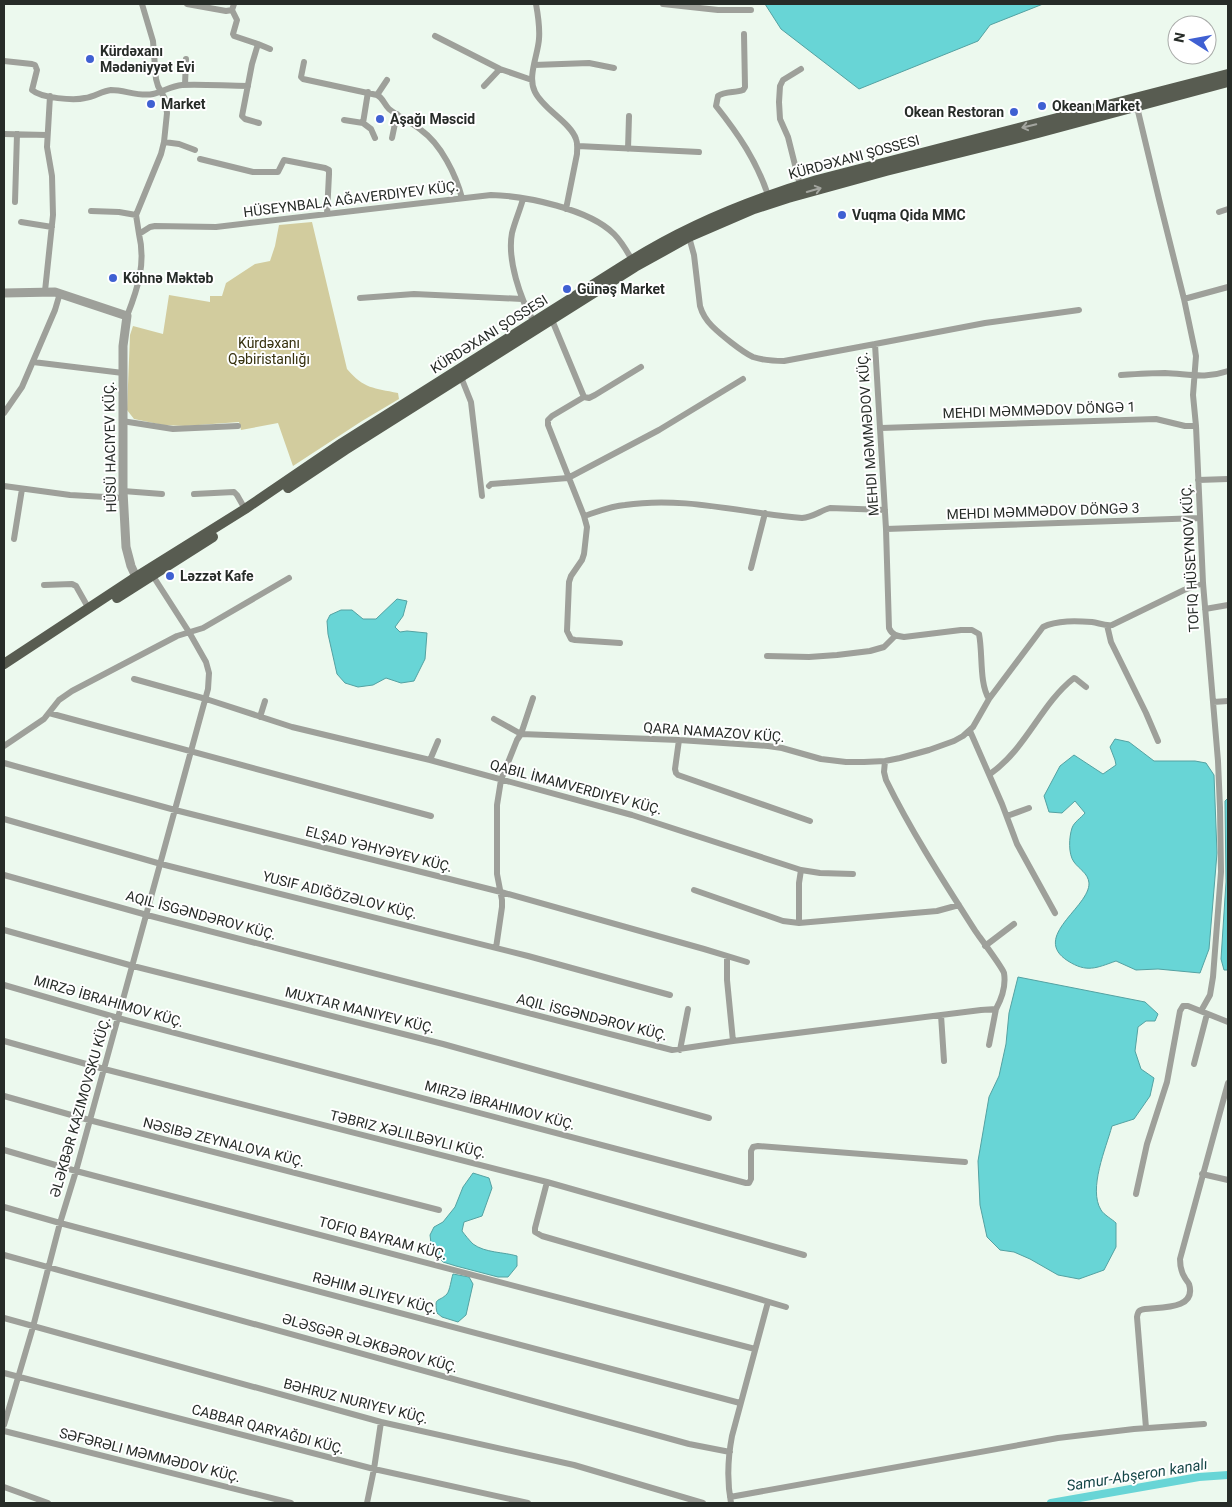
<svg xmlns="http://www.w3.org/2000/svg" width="1232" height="1507" viewBox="0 0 1232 1507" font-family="Roboto,sans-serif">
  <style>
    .green { fill: #d2cc9e }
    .water { fill: #68d5d6; stroke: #54a2a2 }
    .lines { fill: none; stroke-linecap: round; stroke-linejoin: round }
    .canal { stroke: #68d5d6; stroke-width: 8 }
    .minor { stroke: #9ea09a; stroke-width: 6 }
    .tertiary { stroke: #9ea09a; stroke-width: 9 }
    .primary { stroke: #585c51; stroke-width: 10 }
    .oneway { stroke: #a3a59f }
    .poi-dot { fill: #3f60d2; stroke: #fff; stroke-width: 2 }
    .labels { text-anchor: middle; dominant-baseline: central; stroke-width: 4; stroke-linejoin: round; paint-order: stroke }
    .poi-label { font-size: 14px; font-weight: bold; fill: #272c28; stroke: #fff; text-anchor: start }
    .street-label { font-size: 14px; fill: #272c28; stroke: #fff }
    .park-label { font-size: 14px; fill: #35300d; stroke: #fff }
    .water-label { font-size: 15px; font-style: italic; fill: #164748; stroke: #fff }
  </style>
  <rect width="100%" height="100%" fill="#ecf9ee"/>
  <path class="green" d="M312 222 347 369C364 389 374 388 398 393L399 399 362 421 293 466 278 423 241 430 239 422 185 426 163 425 134 419 127 410 130 335 133 326 163 334 169 295 210 302V296H222L226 283 255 264 270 261 275 246 279 225Z"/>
  <path class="water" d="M765 4H1043L990 25 978 41 859 89 781 29Z
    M397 599 407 601 403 616 395 627 400 632 407 631 427 633 425 659 414 681 401 683 386 678 373 685 358 687 345 683 337 674 328 634 327 621 330 615 341 610H352L363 619H376Z
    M1115 739 1129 742 1154 761H1195L1206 763 1214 775 1217 853 1209 949 1200 973 1158 969 1136 970 1116 961C1096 968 1087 973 1068 961 1030 937 1090 907 1089 883 1088 873 1079 869 1074 862 1068 854 1069 837 1072 828 1074 822 1081 818 1085 813L1075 801 1062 813 1049 812 1044 796 1060 766 1074 755 1103 774 1116 765 1115 760 1110 747Z
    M1228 798V970H1224L1221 959 1226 882 1225 801Z
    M1018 977 1145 1002 1158 1014 1155 1021H1146L1138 1027 1135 1051 1141 1069 1154 1078 1150 1096 1134 1119 1112 1126C1106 1148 1088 1189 1101 1210 1104 1215 1112 1219 1116 1223V1247L1104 1270 1079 1279 1058 1275 1030 1259 1014 1252 1000 1250 987 1237 980 1205 978 1161 989 1097 999 1076 1006 1044 1009 1013Z
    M473 1173 489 1178 492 1188 482 1216 464 1222 462 1231C465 1235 469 1240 473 1244 485 1253 504 1252 517 1256V1266L508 1277H498L456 1266 443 1262 436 1255 431 1243 430 1235 434 1227 443 1222 455 1207 463 1187Z
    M453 1274 469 1277 473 1284 466 1315 458 1322 442 1317 437 1313C434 1296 438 1303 447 1294 450 1290 451 1280 453 1274Z"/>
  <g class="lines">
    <path class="canal" d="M1051 1503 1199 1477 1228 1475"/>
    <path class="minor" d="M187 4 226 11 232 10 234 4
      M536 4C538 15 540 27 539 39 538 55 527 77 535 92 543 109 570 122 576 139 578 144 577 149 577 154L566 209
      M663 4 718 10H751
      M232 10 237 20 233 34 234 36 258 44 252 64 242 116 245 119 259 123
      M744 34 745 87 743 90C735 93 725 91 718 96L716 106C739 135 756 160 768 195
      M435 36 500 69 532 80
      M258 44 270 49
      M4 61 32 64 35 65 37 70 32 90C41 98 74 101 85 98 94 97 102 91 111 90 125 90 139 97 153 94 163 92 171 86 182 85 204 84 226 86 248 86
      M304 62 301 77 303 79 377 95C383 98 384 104 389 109 399 117 411 122 421 130 441 144 456 175 462 198
      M534 65 589 63 614 68
      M185 85 186 59
      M484 86 500 69
      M368 92 363 123 371 129 375 138
      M377 95 387 80
      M1137 107 1159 199 1184 299 1196 356 1193 395 1196 426 1203 583 1218 761 1220 808 1221 872 1213 977 1210 995 1201 1011
      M344 120 363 123
      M4 134 47 135
      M392 138 397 114
      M164 142 179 144 195 150
      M578 146 699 152
      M628 149 629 116
      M200 159 253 172H278L284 160 325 168 329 170V174L327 214
      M800 185 788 137 780 119 779 102 780 86 783 80 801 69
      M523 199C520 210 515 221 512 233 507 259 520 299 534 322
      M15 202 17 134
      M91 211 119 212 136 215
      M1219 212 1228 209
      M21 222 52 227
      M139 234 136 215 161 154 164 142 167 113 165 99 158 86 156 79 153 41 142 4
      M689 237 694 255 700 306C702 313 706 320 712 326 720 334 742 352 753 357 762 360 774 361 784 361L875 344 886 529 889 628C892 635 897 636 904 637L961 630H972L979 634C983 654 979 683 989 699
      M45 291 53 215 52 176 47 147 50 96
      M360 298 414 294 522 299
      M1184 299 1228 287
      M127 316C138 288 146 263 139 234L150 227 155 226 216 227 491 195C526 196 589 209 614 234 621 241 627 251 632 260
      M552 320 584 397 552 416 548 420V425L584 516C597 512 611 506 625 505 684 496 743 513 802 518 813 517 820 511 830 508L885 510
      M875 344 985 323 1079 310
      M33 362 123 373
      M1121 375C1136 374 1151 373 1165 373 1189 374 1205 379 1228 371
      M461 377 471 402 482 496
      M584 397 589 398 595 395 641 367
      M4 413 22 387 55 310 60 293
      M122 421 173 429 238 426
      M881 428 1156 419 1185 426H1196
      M1198 480 1228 479
      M4 486 70 495 123 498
      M489 486 491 484 568 478 659 430 743 379
      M123 491 162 494
      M194 494 234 492 237 495 245 509
      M584 516 587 527 584 554 582 560 571 576 569 582 567 631 571 639 575 640 620 643
      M886 529 1200 518
      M14 539 22 489
      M751 568 765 513
      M44 585 72 584 76 586 89 609
      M1205 609 1228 605
      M1107 625 1111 642 1146 713 1158 741
      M767 656 809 657 837 655 870 651 884 647 895 636
      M134 679 206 699 292 727 430 760 632 815 801 870 799 883V923L937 911 959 905
      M1213 702 1228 701
      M49 713 431 816
      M260 717 265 701
      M494 719 521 734 533 698
      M970 731 1002 804 1017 844 1055 913
      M679 740 675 769 676 773 678 775 810 821
      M4 746 44 719 59 700 72 691 177 636 203 628 289 578
      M430 760 438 741
      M4 763 175 810 501 892 704 949 747 962
      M990 774C1027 748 1040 705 1074 678L1076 679 1086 687
      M1007 816 1029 808
      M4 819 161 864 528 956 670 995
      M801 870 820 873 853 874
      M4 875 147 915 672 1050 733 1041 981 1010 996 1009C1002 998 1006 985 1004 973 1002 967 981 939 976 932 944 882 912 833 886 780L884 772 885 761
      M694 890 783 921 799 923
      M4 930 133 966 443 1044 709 1118
      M985 946 1014 924
      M496 948 502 907V900L497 874V805L501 780 517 740 521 734 679 740 768 746 782 748 821 759 846 762H864L885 761 900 758 929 750 954 741 963 736 973 727 989 699 1043 627C1057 620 1077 621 1092 622 1099 623 1105 626 1112 625L1184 590 1203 583
      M727 957V980L733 1041
      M4 985 118 1018 746 1183H749L751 1179V1151L753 1147 758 1146 965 1162
      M941 1015 944 1061
      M4 1041 104 1069 547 1182 804 1255
      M989 1045 996 1009
      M680 1050 688 1009
      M1194 1064 1207 1014
      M4 1096 89 1120 439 1210
      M4 1150 76 1171 755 1349
      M1202 1174 1228 1180
      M547 1182 535 1228V1232L542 1236 729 1290 786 1307
      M1136 1194 1147 1144 1167 1082 1180 1011 1183 1006H1188L1228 1022
      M4 1207 60 1223 740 1403
      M4 1255 689 1444 730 1452
      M4 1318 381 1422 574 1465 703 1503
      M4 1373 374 1469 528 1503
      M4 1425 33 1327 60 1223 76 1171 208 689 209 673 206 662 189 632 153 576
      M1146 1428 1137 1317C1138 1311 1139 1310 1145 1309 1160 1307 1197 1310 1189 1284 1188 1282 1186 1280 1185 1278 1181 1272 1180 1266 1180 1259L1228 1083
      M4 1431 291 1503
      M4 1487 48 1503
      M730 1497 1058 1438 1134 1429 1204 1424
      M367 1503 374 1469 381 1422
      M731 1503C727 1482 728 1457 732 1436L768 1302"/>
    <path class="tertiary" d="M4 293 55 292 127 316 123 346V491L126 547 131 566 136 577"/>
    <path class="primary" d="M288 488 345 450 635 267 689 237 754 209 788 198 886 171 1038 133 1228 82
      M117 598 213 537
      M4 664 136 577 245 509 342 443 632 260C690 224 752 199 817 180L1228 74"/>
  </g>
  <defs><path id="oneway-shaft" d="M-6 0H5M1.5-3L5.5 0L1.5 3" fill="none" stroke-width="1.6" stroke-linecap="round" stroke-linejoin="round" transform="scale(1.25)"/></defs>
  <g class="oneway">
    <use href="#oneway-shaft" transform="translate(1029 126) rotate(166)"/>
    <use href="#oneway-shaft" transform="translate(814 190) rotate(-16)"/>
  </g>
  <g class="poi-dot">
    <circle cx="90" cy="59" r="5"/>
    <circle cx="151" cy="104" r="5"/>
    <circle cx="1042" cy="106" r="5"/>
    <circle cx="1014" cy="112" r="5"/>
    <circle cx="380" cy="119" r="5"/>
    <circle cx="842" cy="215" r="5"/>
    <circle cx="113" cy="278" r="5"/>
    <circle cx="567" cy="289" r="5"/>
    <circle cx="170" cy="576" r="5"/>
  </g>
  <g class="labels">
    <g class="poi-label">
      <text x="100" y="51">Kürdəxanı<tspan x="100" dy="16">Mədəniyyət Evi</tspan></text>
      <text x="161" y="104">Market</text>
      <text x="1052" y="106">Okean Market</text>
      <text x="1004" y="112" text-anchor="end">Okean Restoran</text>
      <text x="390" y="119">Aşağı Məscid</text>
      <text x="852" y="215">Vuqma Qida MMC</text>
      <text x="123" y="278">Köhnə Məktəb</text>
      <text x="577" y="289">Günəş Market</text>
      <text x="180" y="576">Ləzzət Kafe</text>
    </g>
    <g class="street-label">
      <text transform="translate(854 157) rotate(-15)">KÜRDƏXANI ŞOSSESI</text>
      <text transform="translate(351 199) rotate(-7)">HÜSEYNBALA AĞAVERDIYEV KÜÇ.</text>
      <text transform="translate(489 334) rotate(-32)">KÜRDƏXANI ŞOSSESI</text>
      <text transform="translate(1039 410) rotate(-2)">MEHDI MƏMMƏDOV DÖNGƏ 1</text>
      <text transform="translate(868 434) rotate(-94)">MEHDI MƏMMƏDOV KÜÇ.</text>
      <text transform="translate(110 447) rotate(-91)">HÜSÜ HACIYEV KÜÇ.</text>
      <text transform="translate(1043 511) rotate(-2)">MEHDI MƏMMƏDOV DÖNGƏ 3</text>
      <text transform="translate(1190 558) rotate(-93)">TOFIQ HÜSEYNOV KÜÇ.</text>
      <text transform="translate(714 732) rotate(4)">QARA NAMAZOV KÜÇ.</text>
      <text transform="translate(576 787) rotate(15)">QABIL İMAMVERDIYEV KÜÇ.</text>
      <text transform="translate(379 849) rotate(14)">ELŞAD YƏHYƏYEV KÜÇ.</text>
      <text transform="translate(340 895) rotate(14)">YUSIF ADIĞÖZƏLOV KÜÇ.</text>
      <text transform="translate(201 915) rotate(15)">AQIL İSGƏNDƏROV KÜÇ.</text>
      <text transform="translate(109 1001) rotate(16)">MIRZƏ İBRAHIMOV KÜÇ.</text>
      <text transform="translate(360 1010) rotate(14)">MUXTAR MANIYEV KÜÇ.</text>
      <text transform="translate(592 1017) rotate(14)">AQIL İSGƏNDƏROV KÜÇ.</text>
      <text transform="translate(500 1105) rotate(15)">MIRZƏ İBRAHIMOV KÜÇ.</text>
      <text transform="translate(80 1107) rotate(-74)">ƏLƏKBƏR KAZIMOVSKU KÜÇ.</text>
      <text transform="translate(408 1134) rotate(14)">TƏBRIZ XƏLILBƏYLI KÜÇ.</text>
      <text transform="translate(224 1142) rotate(14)">NƏSIBƏ ZEYNALOVA KÜÇ.</text>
      <text transform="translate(383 1238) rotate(15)">TOFIQ BAYRAM KÜÇ.</text>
      <text transform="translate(375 1293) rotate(15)">RƏHIM ƏLIYEV KÜÇ.</text>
      <text transform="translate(370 1343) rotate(16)">ƏLƏSGƏR ƏLƏKBƏROV KÜÇ.</text>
      <text transform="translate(356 1401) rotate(14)">BƏHRUZ NURIYEV KÜÇ.</text>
      <text transform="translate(268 1429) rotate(15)">CABBAR QARYAĞDI KÜÇ.</text>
      <text transform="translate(150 1455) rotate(14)">SƏFƏRƏLI MƏMMƏDOV KÜÇ.</text>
    </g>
    <g class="park-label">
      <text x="269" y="343">Kürdəxanı<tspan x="269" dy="16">Qəbiristanlığı</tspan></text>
    </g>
    <g class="water-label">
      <text transform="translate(1137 1475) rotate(-9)">Samur-Abşeron kanalı</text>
    </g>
  </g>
  <rect width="1232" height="1507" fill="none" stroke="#272c28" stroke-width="10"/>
  <g transform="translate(1192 40) rotate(281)"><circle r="24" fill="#ffffff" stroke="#a9aba9"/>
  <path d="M0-4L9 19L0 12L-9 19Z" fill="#3f60d2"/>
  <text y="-8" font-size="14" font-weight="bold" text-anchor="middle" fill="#272c28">N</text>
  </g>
</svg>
